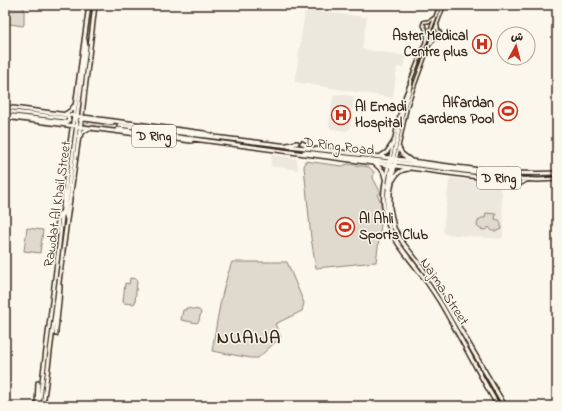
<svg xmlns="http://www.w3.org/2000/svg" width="562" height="411" viewBox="0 0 562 411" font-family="'Indie Flower','Playpen Sans Arabic',sans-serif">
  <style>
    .built { fill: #ede8dd }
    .green { fill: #dfd9ce; stroke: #8d8276 }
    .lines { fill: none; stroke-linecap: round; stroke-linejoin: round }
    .primary-tunnel { stroke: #d5cec3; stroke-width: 3; stroke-dasharray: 3 1.5; stroke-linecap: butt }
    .secondary-casing { stroke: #3b2a1e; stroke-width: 5 }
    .primary-casing { stroke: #3b2a1e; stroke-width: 6 }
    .secondary { stroke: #fbf7ec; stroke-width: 2 }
    .primary { stroke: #fbf7ec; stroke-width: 3 }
    .labels { text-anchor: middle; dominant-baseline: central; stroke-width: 3; stroke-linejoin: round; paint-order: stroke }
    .shield { fill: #fbf7ec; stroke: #75685c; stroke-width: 1 }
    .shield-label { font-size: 13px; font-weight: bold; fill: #3b2a1e }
    .poi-label { font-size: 14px; font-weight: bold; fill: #3b2a1e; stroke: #fbf7ec; text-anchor: end }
    .street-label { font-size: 14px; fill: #3b2a1e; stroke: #fbf7ec }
    .district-label { font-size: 18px; font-weight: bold; letter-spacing: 1px; fill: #3b2a1e; stroke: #fbf7ec }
  </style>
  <rect width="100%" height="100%" fill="#fbf7ec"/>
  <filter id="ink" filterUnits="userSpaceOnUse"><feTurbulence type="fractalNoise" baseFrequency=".025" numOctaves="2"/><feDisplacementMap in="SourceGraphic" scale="8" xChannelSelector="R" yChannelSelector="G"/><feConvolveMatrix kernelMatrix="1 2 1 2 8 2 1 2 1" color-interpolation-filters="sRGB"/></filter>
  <g filter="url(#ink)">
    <path class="built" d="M305 10 367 17 362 49 406 56 403 68 397 67 393 98 295 82Z
      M336 94 352 96 354 98 350 129 346 131 331 129 329 126 333 96Z
      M271 155 295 158 297 160 298 170 271 166Z
      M452 178 480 182 482 183H497L502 192 503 237 501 239 445 234 443 231 449 180Z"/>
    <path class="green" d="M5 5H24V25L22 26 5 23Z
      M305 161 342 166 348 164 369 167 374 172 373 178 381 193 377 195 381 202 383 210 376 262 316 268 311 238 304 167Z
      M486 213 496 214 495 219 499 220 501 223V229L497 231H492L489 227 485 230 480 229 477 226 478 221 481 218H485Z
      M27 228 43 230 40 253 24 251Z
      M232 262H287L304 303 302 311 275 324 281 337 258 358H251L212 351C217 321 221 291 232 262Z
      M130 278 136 279 137 281 135 303 133 304 124 303 123 302 125 283 129 284Z
      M186 308 199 310 201 312 199 321 197 323 181 320 183 310H186Z"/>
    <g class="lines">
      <path class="primary-tunnel" d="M81 120 119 125
        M66 122 118 129"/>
      <defs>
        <path id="secondary" d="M424 22 430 21 434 18
          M423 24 426 30 427 38
          M437 25 438 30 440 33
          M431 43 436 37 440 36
          M410 82 440 5
          M390 158 402 104 409 86
          M396 159 407 107 411 95 444 5"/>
        <path id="primary" d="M5 107 91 118 204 133 213 136
          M5 111 65 118
          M65 114 70 111 74 106
          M5 115 65 122
          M5 117 191 141
          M77 118 86 47 85 40
          M80 120 85 119 112 123
          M66 123 69 120 67 115
          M119 125C209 137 299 147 389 158 445 165 501 176 557 173
          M118 129 478 177 538 180 557 179
          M79 137 84 131 88 129
          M302 143 309 147
          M287 145 297 143
          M399 148 402 154 410 160
          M356 150 361 153
          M304 152 390 162 394 161 396 159
          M381 156 387 152 393 143
          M390 158C385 179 380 200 387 221 393 240 406 254 418 270 426 280 433 291 440 302 460 336 478 372 498 406
          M393 159 403 110 409 91 411 81
          M396 159 390 193V208L394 228 403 243 421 266 437 289 505 406
          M395 162 472 172H481
          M375 164 383 171 385 178
          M392 164C389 185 382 208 393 227
          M393 180C397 173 400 170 408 169
          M521 183 528 179
          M67 220 65 212 77 124 76 119 74 116
          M57 233 58 219 60 213
          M56 334V330L59 302 60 286
          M37 406 38 383
          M39 406 58 254 69 151 89 5
          M43 406 67 220 82 115 95 5"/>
      </defs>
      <use href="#secondary" class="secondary-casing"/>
      <use href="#primary" class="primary-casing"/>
      <use href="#secondary" class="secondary"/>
      <use href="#primary" class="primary"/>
    </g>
  </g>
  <defs>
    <symbol id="hospital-ring" viewBox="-11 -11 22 22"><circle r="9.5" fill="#fbf7ec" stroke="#c8321e" stroke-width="1.5"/><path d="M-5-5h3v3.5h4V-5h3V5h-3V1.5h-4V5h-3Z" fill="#c8321e"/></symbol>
    <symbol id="stadium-ring" viewBox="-11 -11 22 22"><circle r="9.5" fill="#fbf7ec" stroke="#c8321e" stroke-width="1.5"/><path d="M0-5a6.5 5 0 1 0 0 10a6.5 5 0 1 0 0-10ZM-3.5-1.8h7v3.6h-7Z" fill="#c8321e"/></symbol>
  </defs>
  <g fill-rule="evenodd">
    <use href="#hospital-ring" x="471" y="33" width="22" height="22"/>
    <use href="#stadium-ring" x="497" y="100" width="22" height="22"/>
    <use href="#hospital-ring" x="330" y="104" width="22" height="22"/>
    <use href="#stadium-ring" x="334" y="216" width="22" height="22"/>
  </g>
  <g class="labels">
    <g class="shield">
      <rect x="132" y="125" width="44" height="22" rx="3"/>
      <rect x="477" y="167" width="44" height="22" rx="3"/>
    </g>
    <g class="shield-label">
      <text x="154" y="136">D Ring</text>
      <text x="499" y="178">D Ring</text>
    </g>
    <g class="poi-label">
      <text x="468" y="36">Aster Medical<tspan x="468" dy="16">Centre plus</tspan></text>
      <text x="494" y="103">Alfardan<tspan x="494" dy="16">Gardens Pool</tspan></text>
      <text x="355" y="107" text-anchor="start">Al Emadi<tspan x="355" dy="16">Hospital</tspan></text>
      <text x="359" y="219" text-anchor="start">Al Ahli<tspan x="359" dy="16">Sports Club</tspan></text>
    </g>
    <g class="street-label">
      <text transform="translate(339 147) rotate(7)">D Ring Road</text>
      <text transform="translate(58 204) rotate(-82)">Rawdat Al Khail Street</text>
      <text transform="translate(444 292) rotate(57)">Najma Street</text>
    </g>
    <g class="district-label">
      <text x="249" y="339">NUAIJA</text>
    </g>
  </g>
  <rect width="562" height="411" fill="none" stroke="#fbf7ec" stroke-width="20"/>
  <rect x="10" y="10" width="542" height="391" fill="none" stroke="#3b2a1e" stroke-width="1.5" filter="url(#ink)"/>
  <g transform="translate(516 46) rotate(7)"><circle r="19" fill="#fbf7ec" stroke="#aea59a"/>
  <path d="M0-3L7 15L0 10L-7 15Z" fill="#c8321e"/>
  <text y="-6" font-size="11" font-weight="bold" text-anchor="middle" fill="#3b2a1e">ش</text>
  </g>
</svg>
